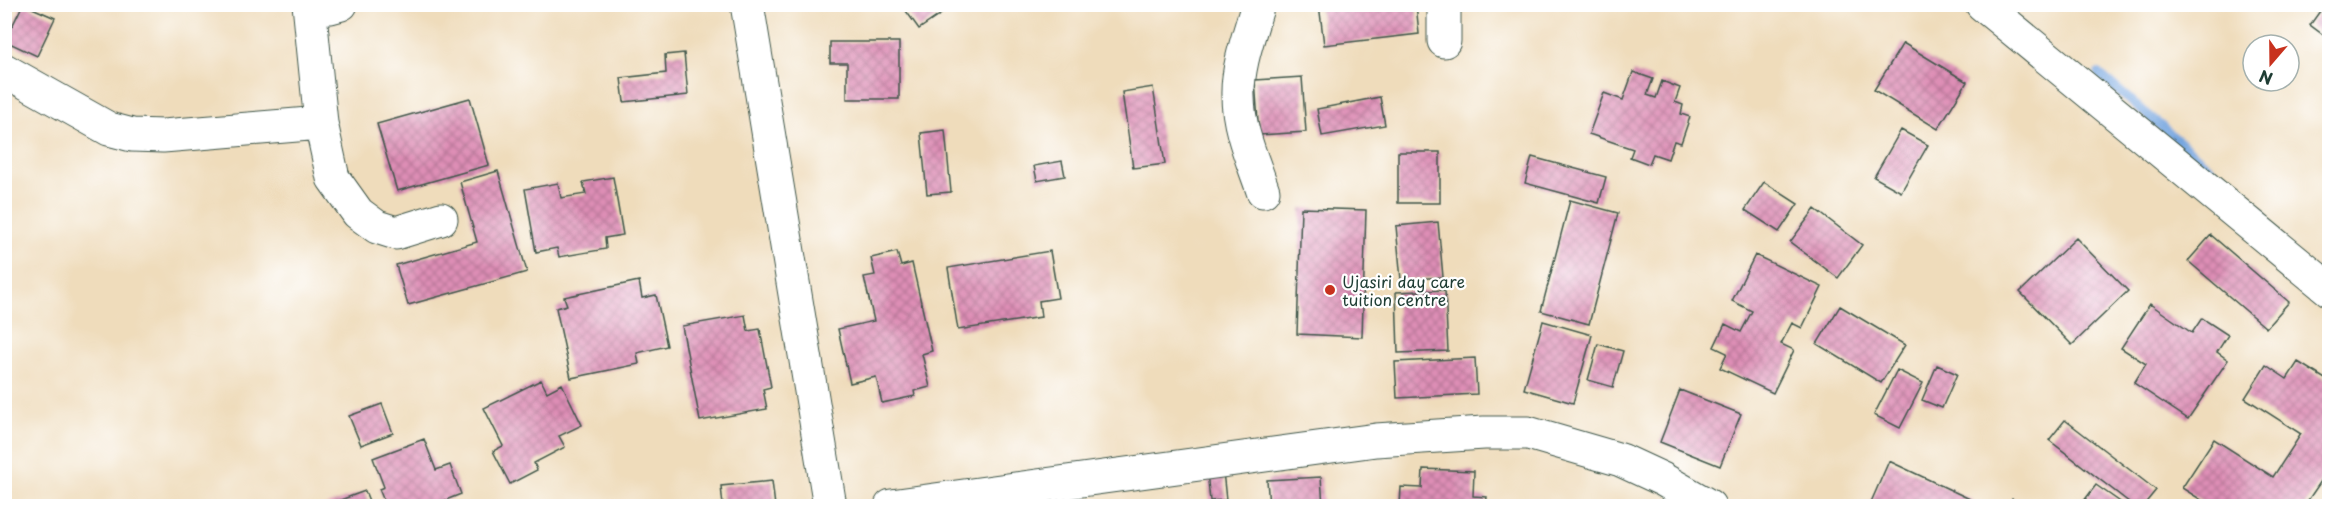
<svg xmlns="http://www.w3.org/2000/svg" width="2334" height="511" viewBox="0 0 2334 511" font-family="'Playpen Sans',sans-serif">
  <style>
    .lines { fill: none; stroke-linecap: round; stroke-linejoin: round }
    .stream { stroke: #74a5df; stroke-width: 10 }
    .building { fill: url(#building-cross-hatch) }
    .street-casing { stroke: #3e5548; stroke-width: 35 }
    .street { stroke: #fff; stroke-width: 33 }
    .poi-dot { fill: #c8321e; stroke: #fff; stroke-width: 2 }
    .labels { text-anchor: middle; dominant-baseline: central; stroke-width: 4.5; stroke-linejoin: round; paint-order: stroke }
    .poi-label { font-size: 16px; fill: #1f3d34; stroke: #fff; text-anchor: start }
  </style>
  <defs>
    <pattern id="building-cross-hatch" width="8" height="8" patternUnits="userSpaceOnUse" patternTransform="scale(1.5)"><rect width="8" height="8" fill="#de8eb6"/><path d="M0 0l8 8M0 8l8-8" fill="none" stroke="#b37595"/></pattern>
  </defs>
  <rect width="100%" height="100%" fill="#fff"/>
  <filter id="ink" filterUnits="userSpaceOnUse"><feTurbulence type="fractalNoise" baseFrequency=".0167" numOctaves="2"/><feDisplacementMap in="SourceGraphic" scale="12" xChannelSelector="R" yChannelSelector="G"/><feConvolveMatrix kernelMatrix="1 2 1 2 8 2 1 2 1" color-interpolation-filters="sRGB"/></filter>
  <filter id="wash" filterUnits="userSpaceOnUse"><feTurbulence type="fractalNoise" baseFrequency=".008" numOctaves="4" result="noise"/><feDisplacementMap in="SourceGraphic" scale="24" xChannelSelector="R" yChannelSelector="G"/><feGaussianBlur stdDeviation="1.35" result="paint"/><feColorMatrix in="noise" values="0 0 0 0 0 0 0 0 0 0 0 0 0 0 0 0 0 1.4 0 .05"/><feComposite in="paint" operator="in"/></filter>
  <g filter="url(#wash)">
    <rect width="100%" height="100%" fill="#efdcbb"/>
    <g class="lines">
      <path class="stream" d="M2099 74 2204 163 2230 188"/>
    </g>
    <g id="blocks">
      <path class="building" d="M23 4 55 18 37 56 5 41Z
        M901 4H934L941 14 919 29Z
        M1319 4H1416L1419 34 1324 45Z
        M2325 4H2330V40L2310 25Z
        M830 42H899V99H847V63H830Z
        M1903 43 1967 82 1938 129 1874 90Z
        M684 53 688 95 624 102 621 78 666 73 665 55Z
        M1633 72 1653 79 1647 95 1656 98 1662 81 1680 88 1675 102 1683 105 1681 114 1690 117 1681 143 1674 141 1668 159 1653 154 1649 164 1630 157 1633 149 1589 134 1604 93 1623 100Z
        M1302 77 1306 132 1259 135 1255 80Z
        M1153 87 1165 164 1133 168 1122 92Z
        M1380 97 1385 125 1322 136 1317 109Z
        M470 98 489 165 397 191 377 124Z
        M945 130 951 192 927 194 921 133Z
        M1901 130 1928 145 1901 192 1874 177Z
        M1398 152H1440V203H1398Z
        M1532 157 1606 177 1599 203 1525 183Z
        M1062 161 1065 176 1037 181 1034 166Z
        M498 171 527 272 408 305 396 265 477 242 460 182Z
        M613 177 623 235 605 238 606 249 559 257 557 248 536 252 525 189 558 183 561 198 586 194 583 182Z
        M1764 182 1798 204 1779 232 1745 210Z
        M1570 200 1618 213 1589 324 1541 311Z
        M1301 208 1366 210 1362 337 1297 334Z
        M1815 209 1862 245 1838 278 1790 242Z
        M1438 222 1443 277 1401 280 1396 226Z
        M2211 235 2289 302 2266 328 2188 261Z
        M2076 238 2128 291 2072 345 2020 292Z
        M1050 251 1058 298 1039 301 1041 317 958 330 948 268Z
        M897 252 901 266 912 263 932 351 922 354 930 387 914 391 915 396 882 403 876 377 850 383 838 329 874 321 864 277 875 275 871 258Z
        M1755 255 1822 287 1802 328 1792 323 1781 344 1794 350 1773 393 1720 368 1727 353 1714 347 1725 324 1741 332 1752 311 1732 301Z
        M639 281 642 298 656 295 667 346 637 353 639 364 571 378 556 308 567 305 564 297Z
        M1445 290 1448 351 1398 353 1396 292Z
        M2150 304 2192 333 2202 318 2228 335 2217 352 2228 360 2188 419 2134 383 2146 364 2121 348Z
        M1840 306 1905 345 1881 383 1817 344Z
        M745 315 748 331 760 329 771 387 763 389 767 409 700 421 682 326Z
        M1543 321 1592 335 1573 403 1524 389Z
        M1598 344 1623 351 1613 387 1588 380Z
        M1475 358 1477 394 1397 398 1395 362Z
        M2298 362 2330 382V468L2304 506H2211L2182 488 2214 439 2273 477 2301 434 2245 398 2266 365 2287 379Z
        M1937 365 1957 374 1942 408 1922 400Z
        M1897 370 1923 383 1900 428 1874 415Z
        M541 380 547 392 562 384 582 425 559 436 565 447 534 463 537 470 510 484 493 451 503 446 484 408Z
        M1680 390 1741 414 1720 466 1660 442Z
        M382 404 393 433 361 445 349 416Z
        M2065 420 2156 490 2143 506H2134L2049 440Z
        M424 439 436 470 450 465 461 494 431 506H386L379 489 384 487 373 458Z
        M1889 461 1974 501 1972 506H1880L1871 502Z
        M1423 469 1474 471 1473 496 1487 497 1486 506H1400L1401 487 1422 488Z
        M1223 471 1226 500 1210 501 1207 472Z
        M1321 477 1323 506H1269L1267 480Z
        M772 481 775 506H723L721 486Z
        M2096 485 2126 506H2080Z
        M365 491 371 506H324Z
        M2012 499 2028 506H2008Z"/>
    </g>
  </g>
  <g filter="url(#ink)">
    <use href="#blocks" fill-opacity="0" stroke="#3e5548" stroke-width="1.5"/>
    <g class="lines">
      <defs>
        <path id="street" d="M309 4 321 123 333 178 358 213 377 227 396 233 441 219
          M326 4 330 7 341 4
          M747 4 830 506
          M1258 4C1250 33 1237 66 1238 96 1238 129 1253 161 1263 191
          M1982 4 2330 290
          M1444 41V4
          M4 70 109 129 132 135 163 136 321 123
          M891 506 1376 440 1484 433H1528L1621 460 1662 479 1709 506"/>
      </defs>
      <use href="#street" class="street-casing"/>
      <use href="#street" class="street"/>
    </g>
  </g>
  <circle class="poi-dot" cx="1330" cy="290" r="6"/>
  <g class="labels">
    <g class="poi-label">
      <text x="1342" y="281">Ujasiri day care<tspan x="1342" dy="18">tuition centre</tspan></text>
    </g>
  </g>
  <rect width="2334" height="511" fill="none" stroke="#fff" stroke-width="24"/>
  <g transform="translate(2271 63) rotate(200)"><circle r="28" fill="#ffffff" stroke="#a5b1ae" stroke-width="1.5"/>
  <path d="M0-4.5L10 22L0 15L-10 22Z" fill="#c8321e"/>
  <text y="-9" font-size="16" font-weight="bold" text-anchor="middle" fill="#1f3d34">N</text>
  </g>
</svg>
